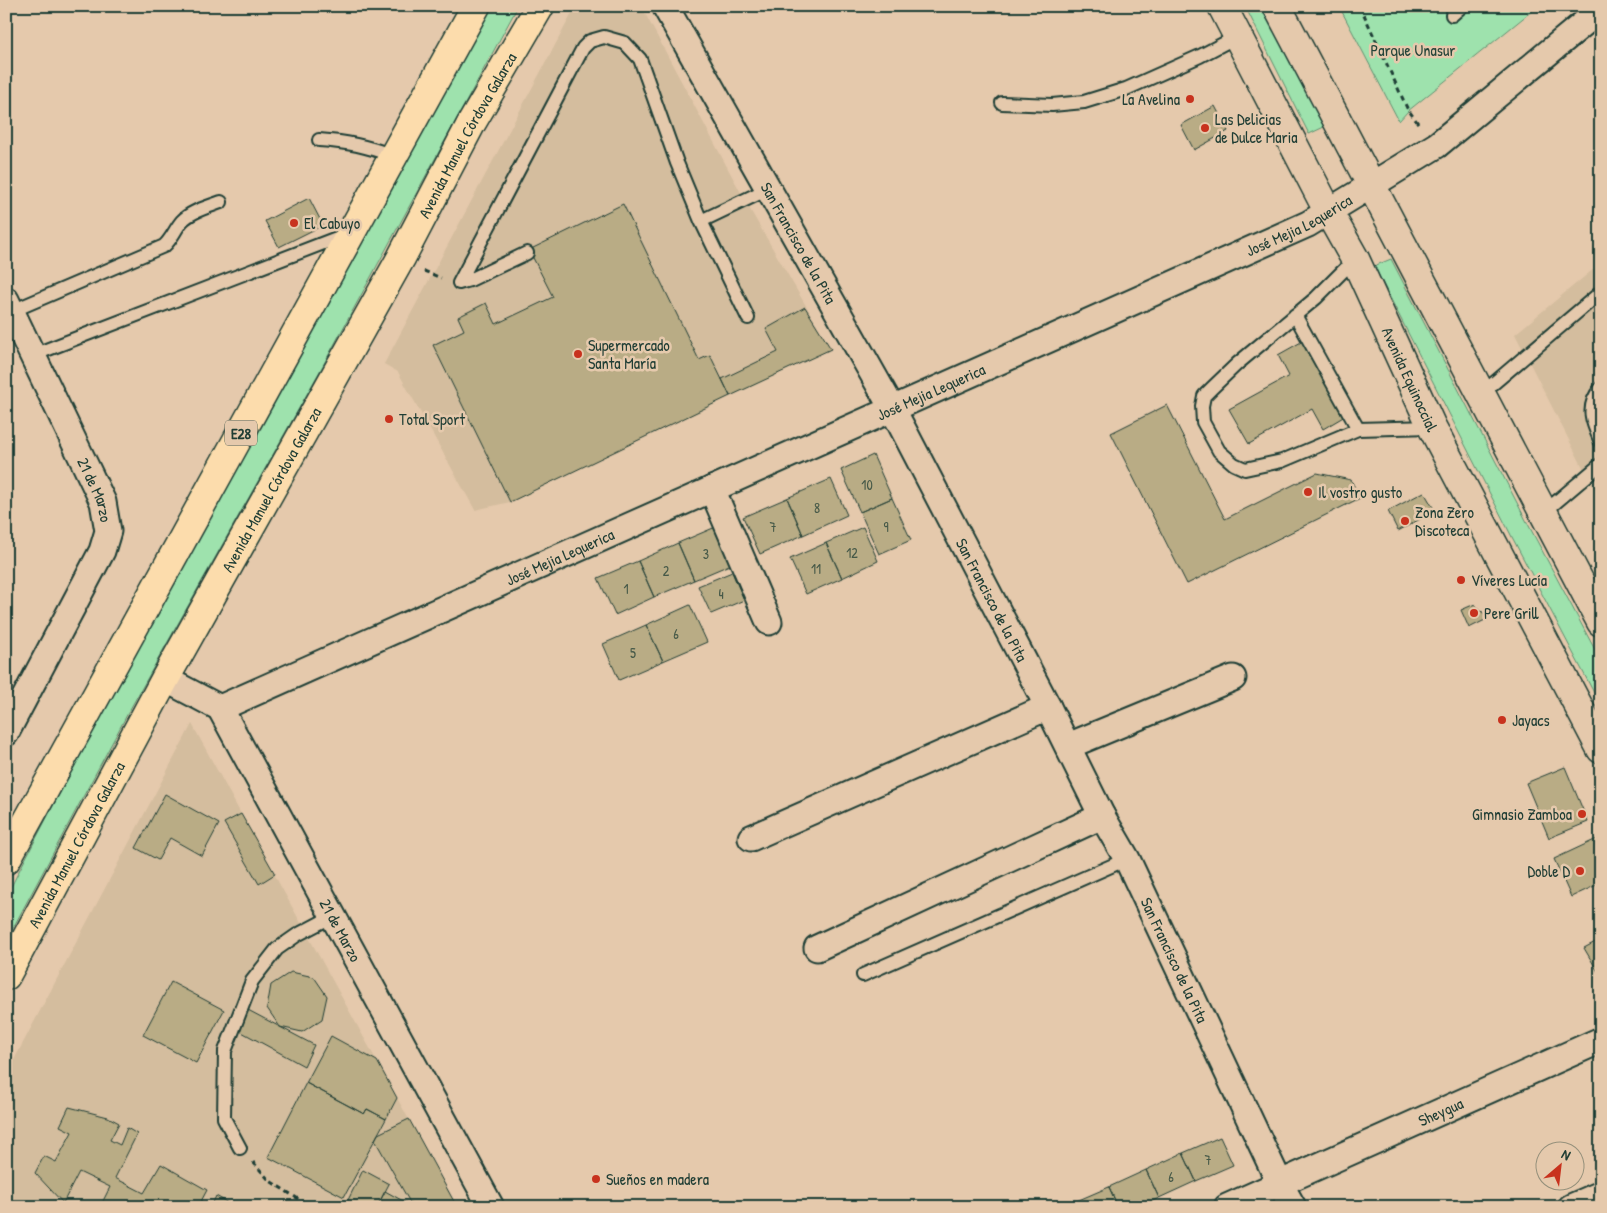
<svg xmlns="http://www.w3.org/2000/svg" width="1607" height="1213" viewBox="0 0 1607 1213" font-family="'Patrick Hand',sans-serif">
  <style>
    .built { fill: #d4bd9e }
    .green { fill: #9ee2ad; stroke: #5e9070 }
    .building { fill: #b9ac85; stroke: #1f3d34 }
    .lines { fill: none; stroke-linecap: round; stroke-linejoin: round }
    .lane-casing { stroke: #1f3d34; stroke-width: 16 }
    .street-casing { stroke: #1f3d34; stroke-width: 29 }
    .secondary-casing { stroke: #1f3d34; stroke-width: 31 }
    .primary-casing { stroke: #1f3d34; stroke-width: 31 }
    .path { stroke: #1f3d34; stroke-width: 3; stroke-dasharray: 5 4; stroke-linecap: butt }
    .lane { stroke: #e5c9ac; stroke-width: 12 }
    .street { stroke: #e5c9ac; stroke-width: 25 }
    .secondary { stroke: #e5c9ac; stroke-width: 28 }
    .primary { stroke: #fcdcac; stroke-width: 28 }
    .poi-dot { fill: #c8321e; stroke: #e5c9ac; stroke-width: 2 }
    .labels { text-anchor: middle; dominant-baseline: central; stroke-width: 5; stroke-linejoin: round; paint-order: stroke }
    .number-label { font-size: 14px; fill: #465948 }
    .shield { fill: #e5c9ac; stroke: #5a6758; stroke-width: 1 }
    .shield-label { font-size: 15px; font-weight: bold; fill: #1f3d34 }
    .park-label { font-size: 16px; fill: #25453a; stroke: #e5c9ac }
    .poi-label { font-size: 16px; fill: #1f3d34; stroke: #e5c9ac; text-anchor: start }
    .street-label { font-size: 16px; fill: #1f3d34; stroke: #e5c9ac }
  </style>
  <rect width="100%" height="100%" fill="#e5c9ac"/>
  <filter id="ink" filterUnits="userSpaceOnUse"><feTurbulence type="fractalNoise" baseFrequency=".02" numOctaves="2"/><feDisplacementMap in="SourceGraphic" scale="10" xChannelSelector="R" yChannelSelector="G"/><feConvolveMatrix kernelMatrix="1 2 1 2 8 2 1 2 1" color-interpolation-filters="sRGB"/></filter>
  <g filter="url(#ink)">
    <path class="built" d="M576 6H641L748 206 831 349 510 502 475 510 398 372 384 364Z
      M1601 263V495L1598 497 1515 334Z
      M192 724 241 814 457 1207H6V1075Z"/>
    <path class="green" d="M489 6H518L321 369 129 711 6 941V897L19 871 107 703 381 207Z
      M1245 6H1265L1324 127 1309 134Z
      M1339 6H1538L1408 111 1399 121Z
      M1391 259 1529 526 1601 661V706L1512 537 1374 266Z"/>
    <path class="building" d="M1215 106 1228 131 1194 150 1181 125Z
      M309 198 323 225 279 247 265 221Z
      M623 204 699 360 710 355 730 396 510 502 433 345 464 330 458 317 486 303 496 324 553 297 529 250Z
      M805 307 831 349 730 396 722 379 778 352 766 329Z
      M1303 341 1345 416 1323 429 1312 409 1249 444 1229 409 1289 376 1278 355Z
      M1167 405 1225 519 1317 473 1351 480 1360 498 1187 584 1111 433Z
      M873 455 892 498 860 512 841 470Z
      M831 479 847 515 803 535 787 498Z
      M1424 492 1435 511 1398 531 1388 511Z
      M787 498 803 535 760 554 743 517Z
      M892 498 911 540 879 554 860 512Z
      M718 526 734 563 694 580 678 543Z
      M863 527 878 561 842 578 826 543Z
      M678 543 694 580 654 597 638 561Z
      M826 543 842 578 806 594 790 559Z
      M638 561 654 597 615 615 598 578Z
      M732 572 744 600 711 614 698 586Z
      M1475 604 1479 611 1483 612 1487 619 1469 628 1461 610Z
      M690 605 707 642 663 661 646 625Z
      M646 625 663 661 619 680 603 644Z
      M1565 767 1588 822 1549 838 1526 783Z
      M165 794 219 824 202 856 170 838 158 860 136 848Z
      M241 814 275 874 259 884 224 823Z
      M1601 837V883L1571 897 1554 859Z
      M1601 939V977L1584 948Z
      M291 972 314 977 327 996 322 1019 302 1032 280 1027 267 1008 271 985Z
      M171 982 224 1010 196 1063 143 1035Z
      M248 1010 314 1045 304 1066 238 1030Z
      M331 1036 377 1061 397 1098 386 1119 367 1109 364 1114 306 1083Z
      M306 1083 364 1114 367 1109 386 1119 344 1197 268 1157Z
      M69 1107 108 1117 119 1123 110 1140 120 1145 127 1128 137 1134 115 1178 144 1193 161 1164 207 1190 198 1207H100L110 1187 79 1172 63 1203 35 1173 44 1156 56 1162 72 1132 60 1126Z
      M409 1119 457 1207 412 1206 375 1140 378 1134Z
      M1220 1137 1233 1165 1196 1181 1183 1153Z
      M1183 1153 1196 1181 1159 1198 1146 1170Z
      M363 1170 389 1184 377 1207H347L345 1206Z
      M1146 1170 1159 1198 1140 1207H1118L1109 1187Z
      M1109 1187 1118 1207H1073L1072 1203Z
      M385 1191 412 1206 413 1207H377Z
      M216 1196 235 1207H211Z"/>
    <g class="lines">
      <defs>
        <path id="lane" d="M1452 15 1462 6
          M1002 103 1052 105 1084 102 1126 89 1200 56 1238 36
          M319 140C348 142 366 146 394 156
          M701 221 768 189
          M1355 259 1316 298 1237 364 1212 388 1204 396 1202 406 1203 422 1219 451 1234 464 1245 469 1282 461 1358 429 1432 427
          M459 283 583 48 590 41 604 37 625 43 640 59 677 163 701 221 748 318
          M459 283 470 280 527 253
          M12 311 164 246C172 239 175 229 182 221 191 211 208 207 221 202
          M1295 315 1358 429
          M33 355 347 234
          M1601 388C1585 407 1592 422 1601 442
          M1481 394 1601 292
          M1543 513 1601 464
          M863 975 1127 859
          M240 1148 224 1118 225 1051 252 981 277 949 297 935 333 916"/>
        <g id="street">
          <path id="s1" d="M665 6 892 408 1048 707 1102 816 1127 859 1280 1184 1293 1207"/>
          <path id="s2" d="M6 300 103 502 108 531 102 551 6 733"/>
          <path d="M712 489 769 622"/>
          <path id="s3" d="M165 679 220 708 491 1207"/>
          <path id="s4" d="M220 708 1308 224 1437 145 1601 9"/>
          <path d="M1068 746 1233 678"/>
          <path d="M751 838 1048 707"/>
          <path d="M817 948 1102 816"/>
          <path id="s5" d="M1227 1207 1601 1040"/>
          <path d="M1571 1207 1601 1194"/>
        </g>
        <g id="secondary">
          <path id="s6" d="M1222 6 1328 211 1355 259 1432 427 1601 749"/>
          <path d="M1277 6 1601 622"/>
        </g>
        <g id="primary">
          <path d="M6 860 476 6"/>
          <path id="s7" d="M6 976 165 679 401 258 471 124 540 6"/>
        </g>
      </defs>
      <use href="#lane" class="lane-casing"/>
      <use href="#street" class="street-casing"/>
      <use href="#secondary" class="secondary-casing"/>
      <use href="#primary" class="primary-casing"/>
      <path class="path" d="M1360 6 1407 108 1420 126
        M424 271 441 278
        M253 1162 270 1181 311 1207"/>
      <use href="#lane" class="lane"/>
      <use href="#street" class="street"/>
      <use href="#secondary" class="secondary"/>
      <use href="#primary" class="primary"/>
    </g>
  </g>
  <g class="poi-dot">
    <circle cx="1190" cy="99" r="5"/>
    <circle cx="1205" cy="128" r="5"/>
    <circle cx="294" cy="223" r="5"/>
    <circle cx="578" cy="354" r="5"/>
    <circle cx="389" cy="419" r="5"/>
    <circle cx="1308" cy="492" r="5"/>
    <circle cx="1405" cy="521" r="5"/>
    <circle cx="1461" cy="580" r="5"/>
    <circle cx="1474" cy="613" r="5"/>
    <circle cx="1502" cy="720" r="5"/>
    <circle cx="1582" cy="814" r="5"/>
    <circle cx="1580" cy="871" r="5"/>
    <circle cx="596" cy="1179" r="5"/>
  </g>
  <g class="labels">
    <g class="number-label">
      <text x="867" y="484">10</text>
      <text x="817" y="507">8</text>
      <text x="773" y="526">7</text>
      <text x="886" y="526">9</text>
      <text x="852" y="552">12</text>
      <text x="706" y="553">3</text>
      <text x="816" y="568">11</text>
      <text x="666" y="570">2</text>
      <text x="626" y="588">1</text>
      <text x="721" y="593">4</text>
      <text x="676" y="633">6</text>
      <text x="633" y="652">5</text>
      <text x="1208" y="1159">7</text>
      <text x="1171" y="1176">6</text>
    </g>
    <rect class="shield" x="225" y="420.5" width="32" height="25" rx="4"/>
    <g class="shield-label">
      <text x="241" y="433">E28</text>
    </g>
    <g class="park-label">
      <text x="1413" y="50">Parque Unasur</text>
    </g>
    <g class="poi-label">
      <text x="1180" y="99" text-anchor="end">La Avelina</text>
      <text x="1215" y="119">Las Delicias<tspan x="1215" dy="18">de Dulce Maria</tspan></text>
      <text x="304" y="223">El Cabuyo</text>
      <text x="588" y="345">Supermercado<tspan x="588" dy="18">Santa María</tspan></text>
      <text x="399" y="419">Total Sport</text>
      <text x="1318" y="492">Il vostro gusto</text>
      <text x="1415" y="512">Zona Zero<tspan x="1415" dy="18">Discoteca</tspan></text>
      <text x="1471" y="580">Víveres Lucía</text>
      <text x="1484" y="613">Pere Grill</text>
      <text x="1512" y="720">Jayacs</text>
      <text x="1572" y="814" text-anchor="end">Gimnasio Zamboa</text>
      <text x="1570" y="871" text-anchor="end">Doble D</text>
      <text x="606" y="1179">Sueños en madera</text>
    </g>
    <g class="street-label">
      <text stroke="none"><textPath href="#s7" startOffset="959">Avenida Manuel Córdova Galarza</textPath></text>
      <text stroke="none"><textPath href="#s4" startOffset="1182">José Mejia Lequerica</textPath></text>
      <text stroke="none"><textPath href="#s1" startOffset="272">San Francisco de la Pita</textPath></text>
      <text stroke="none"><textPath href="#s6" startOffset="418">Avenida Equinoccial</textPath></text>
      <text stroke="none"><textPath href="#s4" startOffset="778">José Mejia Lequerica</textPath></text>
      <text stroke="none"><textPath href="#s2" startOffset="210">21 de Marzo</textPath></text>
      <text stroke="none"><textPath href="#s7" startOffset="554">Avenida Manuel Córdova Galarza</textPath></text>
      <text stroke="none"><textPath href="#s4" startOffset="372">José Mejia Lequerica</textPath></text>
      <text stroke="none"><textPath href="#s1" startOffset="678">San Francisco de la Pita</textPath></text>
      <text stroke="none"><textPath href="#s7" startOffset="149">Avenida Manuel Córdova Galarza</textPath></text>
      <text stroke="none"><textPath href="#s3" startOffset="315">21 de Marzo</textPath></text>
      <text stroke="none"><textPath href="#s1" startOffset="1082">San Francisco de la Pita</textPath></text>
      <text stroke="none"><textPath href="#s5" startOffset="234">Sheygua</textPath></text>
    </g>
  </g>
  <rect width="1607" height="1213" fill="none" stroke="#e5c9ac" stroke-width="25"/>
  <rect x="12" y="12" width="1582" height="1188" fill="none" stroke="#1f3d34" stroke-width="2" filter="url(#ink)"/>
  <g transform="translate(1560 1166) rotate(28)"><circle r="24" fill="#e5c9ac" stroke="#96917c"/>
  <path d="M0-4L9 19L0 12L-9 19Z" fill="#c8321e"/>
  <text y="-8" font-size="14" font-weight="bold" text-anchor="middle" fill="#1f3d34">N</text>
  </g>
</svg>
